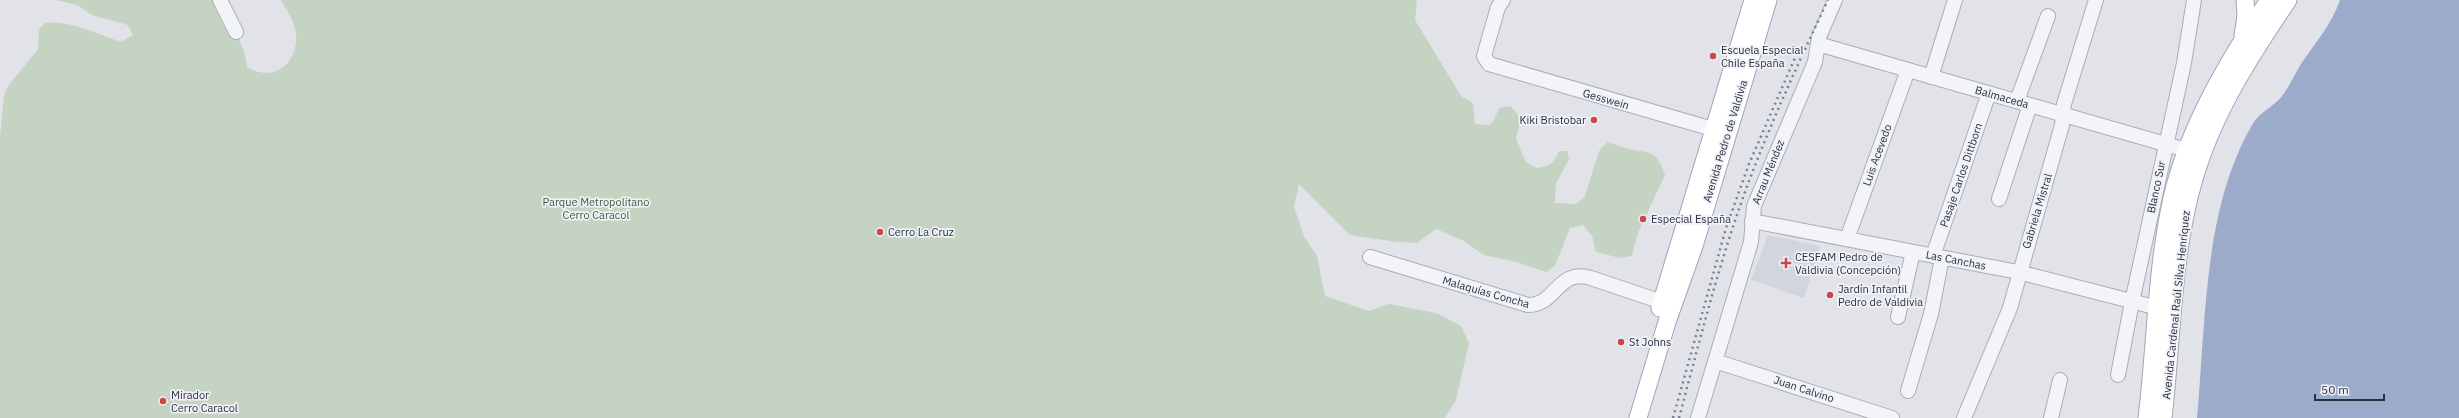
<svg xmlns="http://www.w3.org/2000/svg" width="2459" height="418" viewBox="0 0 2459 418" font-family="'IBM Plex Sans',sans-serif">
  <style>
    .built { fill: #d3d5de }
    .green { fill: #c4d3c2 }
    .water { fill: #9cabc9 }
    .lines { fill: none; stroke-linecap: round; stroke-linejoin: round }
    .minor-casing { stroke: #aaadb7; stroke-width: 16 }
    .major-casing { stroke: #a0a5b5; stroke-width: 19 }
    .minor { stroke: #f3f4f8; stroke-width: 14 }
    .major { stroke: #fff; stroke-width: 17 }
    .rail { stroke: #7a8093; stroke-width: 2.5; stroke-dasharray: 2 4; stroke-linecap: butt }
    .poi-dot { fill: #ce4647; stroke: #f0f2f7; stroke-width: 1.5 }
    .labels { text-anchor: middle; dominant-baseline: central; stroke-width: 3.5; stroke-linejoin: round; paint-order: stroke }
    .poi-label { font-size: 11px; fill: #292e41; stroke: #f0f2f7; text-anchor: start }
    .street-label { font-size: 11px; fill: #292e41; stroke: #f0f2f7 }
    .park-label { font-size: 11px; fill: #385d36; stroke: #f0f2f7 }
  </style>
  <rect width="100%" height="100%" fill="#e1e3e9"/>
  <path class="built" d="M1768 235 1820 246 1804 298 1751 280Z"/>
  <path class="green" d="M56 0H214C229 23 244 39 247 67 278 86 304 56 294 25 292 17 285 8 281 0H1417L1415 20 1461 96 1473 103 1475 124 1489 125 1493 122 1499 108 1511 106 1521 119 1516 139 1526 162 1537 168C1550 166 1554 163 1559 151H1567L1569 159 1556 183 1555 203 1575 204 1584 198 1600 149 1608 142C1616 145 1624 148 1633 150 1654 153 1657 153 1665 175L1637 235 1632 256 1620 258 1596 252 1592 236 1583 225 1570 228 1555 266 1546 272 1516 262 1484 255 1464 241 1436 229 1417 243 1397 242 1350 235 1299 184 1294 207 1304 236 1317 256 1325 296 1369 311 1389 304 1436 313 1461 326 1469 343 1456 400 1445 418H0V136L4 96 8 86 38 49 39 30 44 23C70 20 97 34 121 42L133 35 128 25 92 15 77 5Z"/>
  <path class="water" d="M2340 0H2459V418H2197C2206 322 2203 210 2252 125 2259 112 2274 107 2282 96 2290 86 2294 75 2301 64 2315 43 2332 24 2340 0Z"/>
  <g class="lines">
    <defs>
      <path id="minor" d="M220 0 236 32
        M1503 0 1498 7 1484 56 1489 64 1723 132
        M1818 44 2186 150
        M1931 77 1955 0
        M2017 101 2048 16
        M1999 199 2030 105
        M1752 221 2018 272 2158 308
        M1847 239 1908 70
        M1933 256 1989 93
        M1370 257 1528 305C1557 305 1557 268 1591 278L1662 302
        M1898 317 1913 252
        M1715 361 1892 418
        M2118 375 2132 302 2184 63 2194 0
        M1908 391 1931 314 1942 258
        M1698 418 1751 242 1754 206 1815 62 1819 37 1835 0
        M1964 418 2010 308 2062 125 2064 104 2096 0
        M2051 418 2060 380"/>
      <path id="major" d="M2243 36 2246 16 2245 0
        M1660 308 1753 0
        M1638 418 1667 322 1694 246 1768 0
        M2147 418C2156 345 2156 270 2172 198 2189 126 2228 61 2269 0
        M2163 418C2172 341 2172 252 2194 179 2213 113 2250 56 2288 0"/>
    </defs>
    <use href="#minor" class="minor-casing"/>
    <use href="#major" class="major-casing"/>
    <use href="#minor" class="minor"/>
    <use href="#major" class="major"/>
    <path class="rail" d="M1673 418 1726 228 1749 164 1801 44
      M1679 418C1698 347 1716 275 1740 206 1765 135 1796 68 1828 0"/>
  </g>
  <g class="poi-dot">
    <circle cx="1713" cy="56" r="4"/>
    <circle cx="1594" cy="120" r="4"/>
    <circle cx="1643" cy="219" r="4"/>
    <circle cx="880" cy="232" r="4"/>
    <path d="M1784 257h4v4h4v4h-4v4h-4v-4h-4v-4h4z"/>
    <circle cx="1830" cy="295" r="4"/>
    <circle cx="1621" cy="342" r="4"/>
    <circle cx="163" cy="401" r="4"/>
  </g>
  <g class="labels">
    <g class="poi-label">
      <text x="1721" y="50">Escuela Especial<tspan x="1721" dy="13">Chile España</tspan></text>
      <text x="1586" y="120" text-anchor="end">Kiki Bristobar</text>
      <text x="1651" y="219">Especial España</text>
      <text x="888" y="232">Cerro La Cruz</text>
      <text x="1795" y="257">CESFAM Pedro de<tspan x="1795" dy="13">Valdivia (Concepción)</tspan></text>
      <text x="1838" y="289">Jardín Infantil<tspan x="1838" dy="13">Pedro de Valdivia</tspan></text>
      <text x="1629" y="342">St Johns</text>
      <text x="171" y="395">Mirador<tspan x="171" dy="13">Cerro Caracol</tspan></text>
    </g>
    <g class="street-label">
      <text transform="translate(2002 97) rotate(16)">Balmaceda</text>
      <text transform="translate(1606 99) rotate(16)">Gesswein</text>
      <text transform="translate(1725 141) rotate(-73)">Avenida Pedro de Valdivia</text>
      <text transform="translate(1877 155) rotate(-70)">Luis Acevedo</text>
      <text transform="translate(1768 172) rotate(-68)">Arrau Méndez</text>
      <text transform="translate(1961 175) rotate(-71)">Pasaje Carlos Dittborn</text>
      <text transform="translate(2156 187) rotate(-78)">Blanco Sur</text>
      <text transform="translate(2037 211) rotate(-73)">Gabriela Mistral</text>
      <text transform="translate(1956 260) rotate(11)">Las Canchas</text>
      <text transform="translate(1486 292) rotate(16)">Malaquías Concha</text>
      <text transform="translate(2176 305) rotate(-84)">Avenida Cardenal Raúl Silva Henríquez</text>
      <text transform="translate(1804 389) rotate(18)">Juan Calvino</text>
    </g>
    <g class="park-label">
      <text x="596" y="202">Parque Metropolitano<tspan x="596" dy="13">Cerro Caracol</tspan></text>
    </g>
  </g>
  <path d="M2315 394v6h69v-6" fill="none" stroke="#292e41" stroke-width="2"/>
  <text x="2321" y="394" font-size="12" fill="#292e41" stroke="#f0f2f7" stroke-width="3" paint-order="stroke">50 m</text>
</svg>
